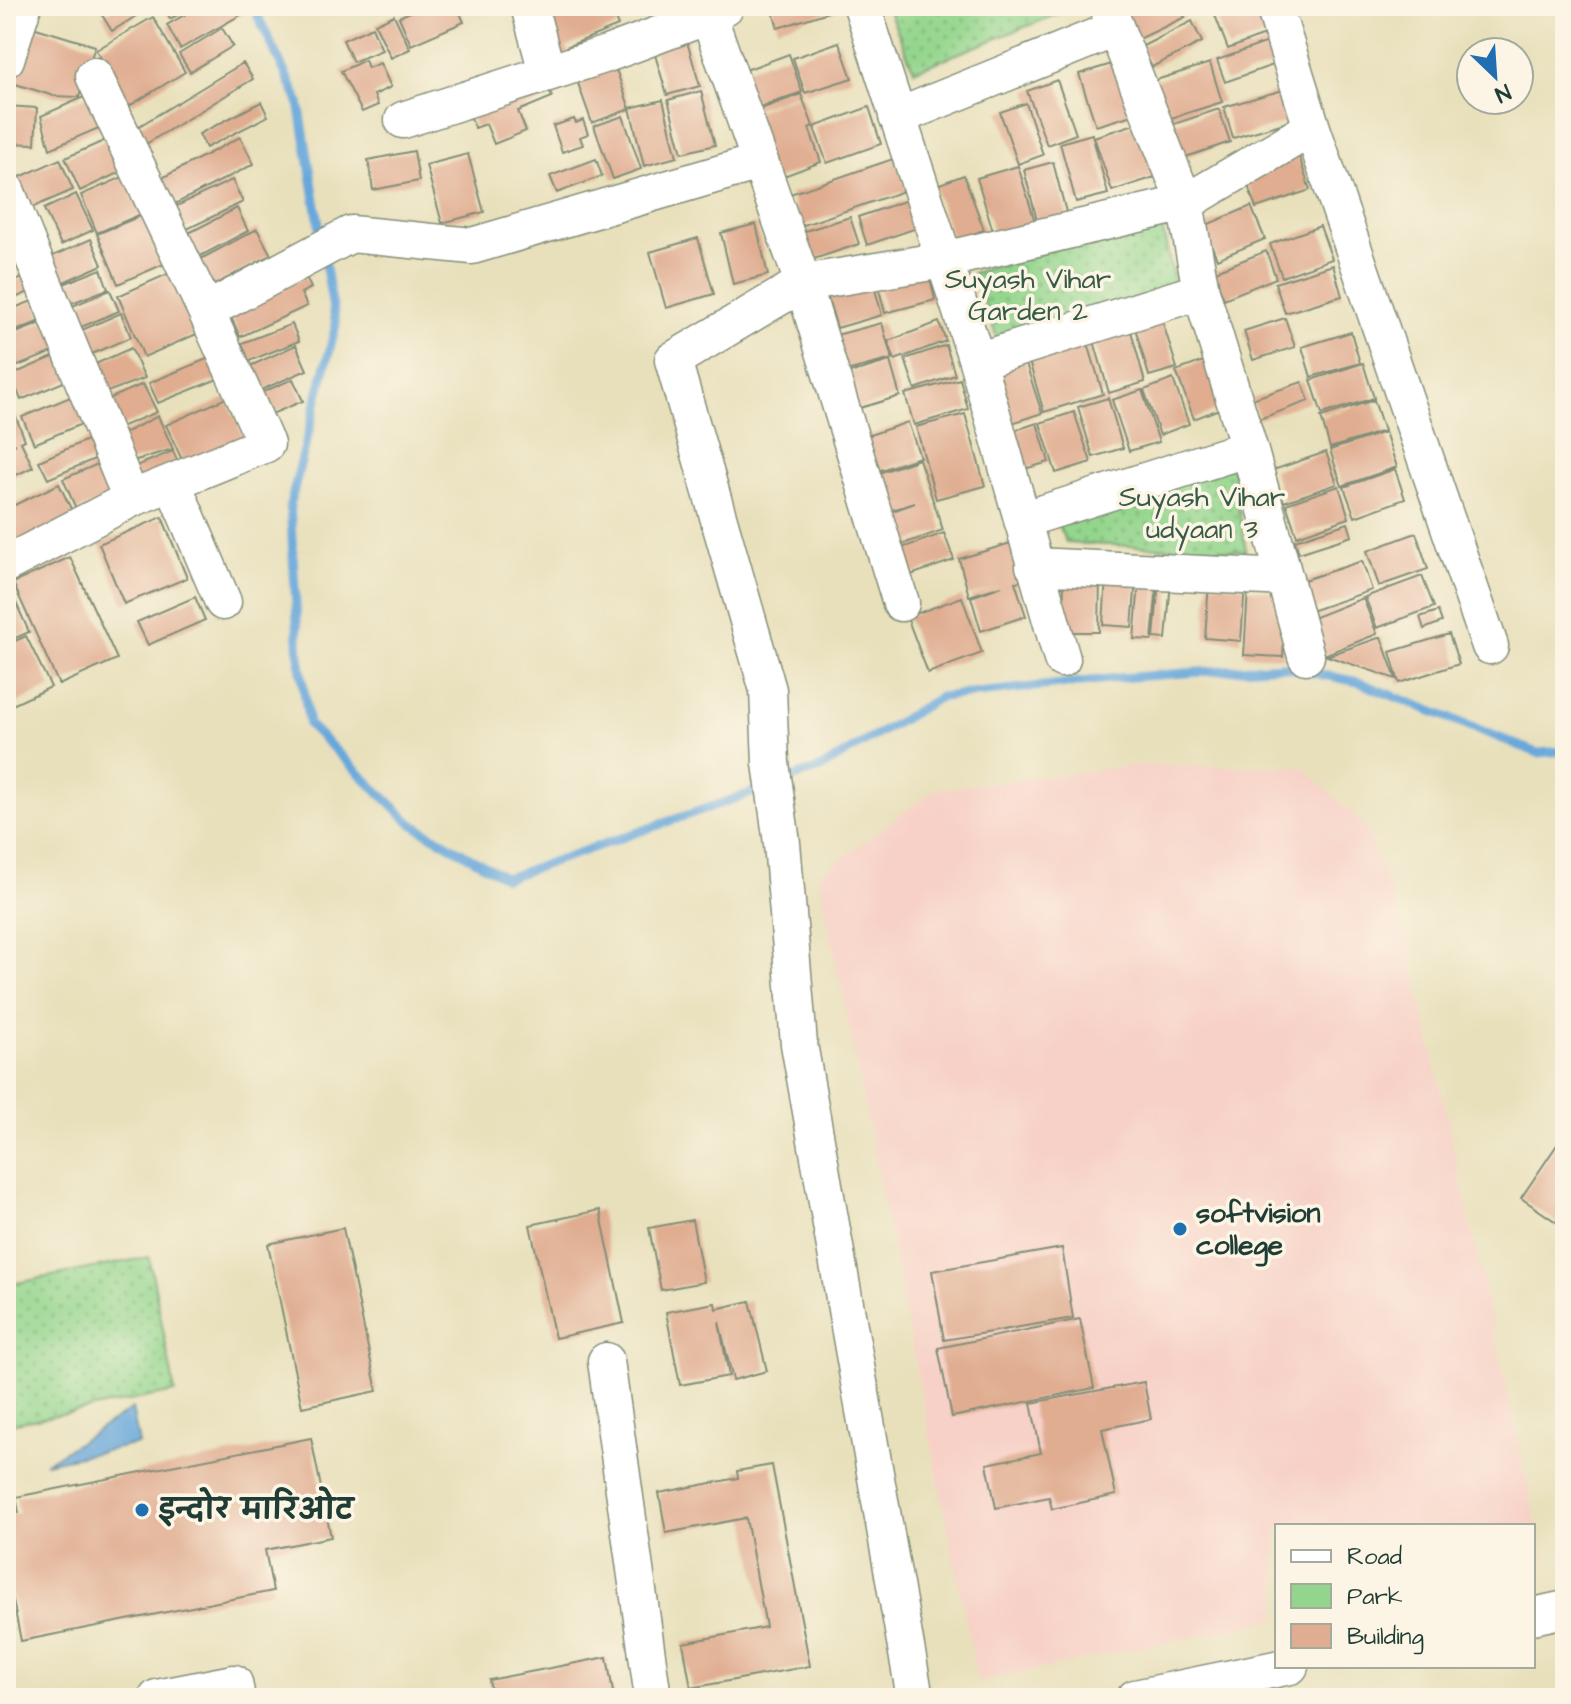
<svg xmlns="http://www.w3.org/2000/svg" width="1571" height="1704" viewBox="0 0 1571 1704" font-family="'Architects Daughter','Playpen Sans Deva',sans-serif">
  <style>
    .built { fill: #f7d1c7 }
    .green { fill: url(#green-dots); stroke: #598960; stroke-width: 2 }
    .water { fill: #67a7da; stroke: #437287; stroke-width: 2 }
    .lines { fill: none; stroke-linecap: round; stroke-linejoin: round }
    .stream { stroke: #67a7da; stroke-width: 9 }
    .building { fill: #e0ad91 }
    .minor-casing { stroke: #848e78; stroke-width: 39 }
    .minor { stroke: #fff; stroke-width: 36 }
    .poi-dot { fill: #1f6fb2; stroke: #fcf5e5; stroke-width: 3 }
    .labels { text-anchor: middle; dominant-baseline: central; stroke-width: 7; stroke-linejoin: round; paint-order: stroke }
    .park-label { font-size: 28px; fill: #365b46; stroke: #fcf5e5 }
    .poi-label { font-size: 28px; font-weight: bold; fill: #1f3d34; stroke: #fcf5e5; text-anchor: start }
  </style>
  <defs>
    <pattern id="green-dots" width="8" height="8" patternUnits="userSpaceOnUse" patternTransform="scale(2)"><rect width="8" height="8" fill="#93d58c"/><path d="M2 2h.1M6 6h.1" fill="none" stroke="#77ae73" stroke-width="1.8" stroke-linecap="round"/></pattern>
  </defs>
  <rect width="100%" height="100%" fill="#fcf5e5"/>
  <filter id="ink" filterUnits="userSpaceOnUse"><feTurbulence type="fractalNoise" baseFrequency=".0125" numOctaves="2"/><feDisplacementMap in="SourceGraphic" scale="16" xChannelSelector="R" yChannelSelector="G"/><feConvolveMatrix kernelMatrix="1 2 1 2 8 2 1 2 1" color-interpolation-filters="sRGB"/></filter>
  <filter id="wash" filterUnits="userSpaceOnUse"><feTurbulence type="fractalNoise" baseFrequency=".006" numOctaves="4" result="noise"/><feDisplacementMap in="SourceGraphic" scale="32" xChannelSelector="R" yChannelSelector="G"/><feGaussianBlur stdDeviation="1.8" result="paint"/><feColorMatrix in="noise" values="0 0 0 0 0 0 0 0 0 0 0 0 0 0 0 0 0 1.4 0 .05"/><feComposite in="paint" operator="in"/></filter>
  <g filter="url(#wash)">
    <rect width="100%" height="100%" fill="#e8e0bb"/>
    <path class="built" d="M1139 765 1303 767 1365 826 1406 933 1545 1563 1533 1566V1526H1277V1619L978 1682 819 875 934 790Z"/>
    <path class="green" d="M887 6H1078L914 71Z
      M1160 218 1175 286 999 343 973 273Z
      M1232 467 1246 551 1066 543 1055 517Z
      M149 1257 175 1392 6 1425V1285Z"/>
    <path class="water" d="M132 1409 139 1444 45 1463Z"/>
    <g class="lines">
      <path class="stream" d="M253 6 299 102 322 242
        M324 257 336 325 290 505 299 656 309 725 412 824 506 878 765 788
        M783 781 821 768 940 697 1118 678 1281 666 1358 682 1538 753 1565 751"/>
    </g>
    <g id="blocks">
      <path class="building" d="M117 6H130L136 16 112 31 102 15Z
        M164 6H195L170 19Z
        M200 6H240L244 13 180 49 167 25Z
        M423 6H457L464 22 411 45 399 17Z
        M565 6H610L618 26 566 47 571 58 552 68 536 17Z
        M771 6H844V7L778 28Z
        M1127 6H1180L1185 17 1135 41 1119 10Z
        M1238 6H1256L1267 34 1228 49 1215 15Z
        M394 15 410 49 391 58 375 24Z
        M153 17 185 72 129 106 96 50Z
        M1192 21 1202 42 1152 67 1141 47Z
        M26 25 95 46 79 97 54 96 6 81Z
        M372 27 382 50 353 62 343 40Z
        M222 28 233 46 190 72 179 54Z
        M683 28 700 86 667 95 650 38Z
        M1271 41 1279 63 1225 82 1217 60Z
        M839 42 852 78 805 93 793 58Z
        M789 54 802 92 746 112 732 75Z
        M611 55 630 109 592 123 573 69Z
        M365 60 368 68 380 63 391 87 374 95 378 105 362 112 341 71Z
        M243 63 253 79 141 147 131 131Z
        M1115 63 1132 115 1096 126 1079 74Z
        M1210 63 1222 102 1165 120 1153 81Z
        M545 79 552 97 518 111 526 131 494 144 486 124 475 128 468 110Z
        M1057 80 1076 134 1047 145 1027 91Z
        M1283 90 1291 121 1233 138 1224 107Z
        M701 91 715 145 682 153 668 100Z
        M95 92 108 124 50 149 41 116Z
        M801 94 813 126 809 128 821 162 771 181 750 113Z
        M663 100 677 157 644 166 630 108Z
        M261 102 268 116 206 148 199 134Z
        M1026 103 1043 155 1018 164 1000 112Z
        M6 106 37 108 35 144 6 143Z
        M869 107 881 144 827 163 814 127Z
        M1219 109 1230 142 1180 159 1168 126Z
        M623 116 641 169 613 179 594 126Z
        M574 119 576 123 583 120 588 134 580 137 583 145 562 152 553 126Z
        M1141 122 1158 176 1112 191 1094 137Z
        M1092 134 1108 194 1076 202 1060 143Z
        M115 136 129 168 80 191 65 158Z
        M240 137 254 164 173 205 160 179Z
        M414 151 419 181 373 190 368 160Z
        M1298 153 1310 190 1256 208 1243 171Z
        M468 154 484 212 442 223 426 165Z
        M896 158 907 190 801 226 790 194Z
        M60 159 73 190 22 212 9 182Z
        M596 159 602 176 557 193 550 176Z
        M1053 162 1067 216 1038 224 1024 170Z
        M1018 166 1036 225 995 238 977 178Z
        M130 174 146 212 97 233 81 195Z
        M964 175 984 230 953 241 934 186Z
        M232 180 243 202 181 232 170 209Z
        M76 194 93 230 61 245 44 209Z
        M910 199 920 227 867 245 858 217Z
        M1251 206 1265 239 1217 259 1204 226Z
        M237 208 248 231 193 260 181 237Z
        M150 212 171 261 118 284 97 234Z
        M850 217 859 244 811 260 802 232Z
        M756 224 768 275 733 284 721 233Z
        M1320 226 1332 259 1282 277 1270 244Z
        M257 229 271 255 207 289 193 263Z
        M698 238 714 294 666 308 650 252Z
        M91 239 102 265 48 289 37 263Z
        M1266 251 1276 278 1224 299 1213 272Z
        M1333 265 1342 296 1285 313 1275 283Z
        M101 269 108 289 59 308 51 289Z
        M928 269 935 300 885 313 877 281Z
        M36 272 43 286 6 302V285Z
        M172 272 199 333 144 357 118 296Z
        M306 277 311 288 301 293 307 306 240 337 229 313Z
        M873 282 882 315 837 328 827 295Z
        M110 290 119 311 72 331 63 310Z
        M35 300 43 320 6 335V311Z
        M121 313 131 337 85 357 75 333Z
        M1285 318 1295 347 1253 360 1244 331Z
        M51 319 63 348 8 370 6 337Z
        M1162 320 1177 368 1149 376 1135 328Z
        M939 322 946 341 895 360 888 341Z
        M882 323 892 359 835 374 825 338Z
        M292 324 299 341 249 361 242 343Z
        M1131 331 1145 382 1109 393 1094 341Z
        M1351 332 1360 363 1311 377 1302 347Z
        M1087 340 1103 394 1044 412 1028 358Z
        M296 345 307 370 261 390 250 366Z
        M946 345 955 375 915 389 905 359Z
        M131 348 145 378 102 394 91 366Z
        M67 351 78 376 21 400 11 375Z
        M209 358 218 379 158 403 149 383Z
        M1024 358 1042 413 1012 423 994 368Z
        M1209 359 1227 406 1194 419 1176 371Z
        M890 361 900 396 850 411 840 376Z
        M1363 363 1374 398 1322 414 1311 380Z
        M293 379 303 401 267 416 258 394Z
        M960 379 968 409 914 425 905 394Z
        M1173 379 1189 424 1160 435 1144 390Z
        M1302 382 1309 401 1259 419 1252 399Z
        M143 384 157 412 116 429 106 400Z
        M1142 390 1159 442 1129 451 1112 400Z
        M80 393 91 420 34 444 22 417Z
        M226 398 247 444 187 471 166 425Z
        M1108 398 1123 448 1093 457 1078 407Z
        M1374 400 1384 431 1330 448 1321 417Z
        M14 412 25 440 21 442 33 467 6 480V449L16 444 6 448V415Z
        M1074 412 1091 462 1056 473 1040 423Z
        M965 414 985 486 936 499 916 427Z
        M158 416 173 449 126 463 118 436Z
        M908 422 920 457 878 471 867 436Z
        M1037 423 1049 462 1021 470 1010 432Z
        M1385 432 1397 467 1342 486 1330 450Z
        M96 436 104 455 48 479 39 461Z
        M173 451 182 471 134 487V467Z
        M1326 452 1337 484 1284 502 1273 470Z
        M919 459 943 530 895 547 884 514 915 503 889 511 876 474Z
        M100 463 114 495 77 511 63 479Z
        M1395 469 1405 499 1355 517 1344 487Z
        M59 484 75 517 6 549V509Z
        M1339 486 1349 518 1297 536 1286 504Z
        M162 517 187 578 124 604 99 544Z
        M1348 523 1352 536 1299 553 1295 540Z
        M944 533 954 560 905 577 896 550Z
        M1416 533 1428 569 1379 586 1367 551Z
        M1014 542 1025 580 1015 582 1026 616 981 631 971 597 1002 586 969 596 959 559Z
        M70 557 117 659 59 685 13 583Z
        M1362 561 1372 590 1308 612 1298 582Z
        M1422 576 1434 607 1377 628 1365 597Z
        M1106 577 1136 579 1132 627 1103 625Z
        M1064 578 1100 579 1099 632H1063Z
        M1159 581H1171L1166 639 1154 638Z
        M1209 583 1245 586 1241 641 1205 638Z
        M1139 584 1157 585 1152 640 1134 639Z
        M9 587 29 632 6 642V588Z
        M1248 589 1287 592 1283 657 1244 655Z
        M195 597 205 620 148 645 137 622Z
        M962 597 982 653 928 673 907 617Z
        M1363 598 1377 634 1319 657 1305 621Z
        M1438 611 1442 622 1424 629 1420 617Z
        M1449 634 1459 664 1399 683 1390 652Z
        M26 636 51 687 6 708V645Z
        M1381 637 1396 679 1327 656Z
        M1565 1133V1228L1521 1198Z
        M600 1210 624 1323 555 1338 530 1225Z
        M692 1220 704 1282 661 1290 649 1228Z
        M343 1228 377 1391 302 1407 268 1244Z
        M1062 1248 1073 1318 944 1340 932 1271Z
        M750 1301 767 1371 733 1380 719 1322 729 1376 680 1385 666 1312 715 1303 716 1309Z
        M1080 1319 1094 1388 952 1417 938 1348Z
        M1144 1382 1151 1419 1102 1429 1116 1495 1052 1509 1049 1497 996 1508 987 1464 1041 1453 1031 1403Z
        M311 1438 331 1537 265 1550 273 1591 21 1641 6 1565V1515L19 1513 16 1497Z
        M772 1465 810 1666 691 1688 683 1643 766 1627 746 1518 666 1533 659 1493 738 1478 737 1471Z
        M607 1657 614 1698H492L489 1680Z"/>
    </g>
  </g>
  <g filter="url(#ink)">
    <use href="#blocks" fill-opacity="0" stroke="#848e78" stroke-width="2"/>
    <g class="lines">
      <defs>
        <path id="minor" d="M529 6 547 72
          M705 6 803 283 901 603
          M862 6 977 361 1062 659
          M1107 6 1185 203 1201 291 1249 448 1306 656
          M1274 6 1312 128 1490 646
          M6 59 23 6
          M897 117 1115 29
          M403 120 607 54 708 16 726 6
          M6 190 131 499
          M206 311 351 234 472 246 759 162
          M977 361 1201 291
          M173 484 223 602
          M1022 520 1249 448
          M6 564 131 499 266 444 206 311 94 76
          M1034 566 1285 578
          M606 1361 653 1698
          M1533 1616 1565 1609
          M157 1698 234 1683 237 1698
          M915 1698 799 1044 782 843 771 763 768 690 673 360 803 283 944 260 1185 203 1312 128
          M1135 1698 1290 1666"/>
      </defs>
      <use href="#minor" class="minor-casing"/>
      <use href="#minor" class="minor"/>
    </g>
  </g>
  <g class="poi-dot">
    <circle cx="1180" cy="1229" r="8"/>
    <circle cx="142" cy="1510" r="8"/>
  </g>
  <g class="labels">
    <g class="park-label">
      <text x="1028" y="279">Suyash Vihar<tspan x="1028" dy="32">Garden 2</tspan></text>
      <text x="1202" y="497">Suyash Vihar<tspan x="1202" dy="32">udyaan 3</tspan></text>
    </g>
    <g class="poi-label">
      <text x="1196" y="1213">softvision<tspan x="1196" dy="32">college</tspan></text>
      <text x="158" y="1510">इन्दोर मारिओट</text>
    </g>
  </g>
  <rect width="1571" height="1704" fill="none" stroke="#fcf5e5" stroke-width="32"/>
  <rect x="1275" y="1524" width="260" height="144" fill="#fcf5e5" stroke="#a4ab9e" stroke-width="2"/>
  <rect x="1291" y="1550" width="40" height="12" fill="#ffffff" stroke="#a4ab9e" stroke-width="2"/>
  <text x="1347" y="1564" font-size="24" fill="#1f3d34">Road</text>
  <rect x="1291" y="1584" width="40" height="24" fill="#93d58c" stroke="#a4ab9e" stroke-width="2"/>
  <text x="1347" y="1604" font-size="24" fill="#1f3d34">Park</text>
  <rect x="1291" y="1624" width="40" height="24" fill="#e0ad91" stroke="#a4ab9e" stroke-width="2"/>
  <text x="1347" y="1644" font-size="24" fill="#1f3d34">Building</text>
  <g transform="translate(1495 76) rotate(155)"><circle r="38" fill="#fcf5e5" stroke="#a4ab9e" stroke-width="2"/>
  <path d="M0-6L14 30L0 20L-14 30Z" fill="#1f6fb2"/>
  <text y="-12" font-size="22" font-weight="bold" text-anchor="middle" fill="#1f3d34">N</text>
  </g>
</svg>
